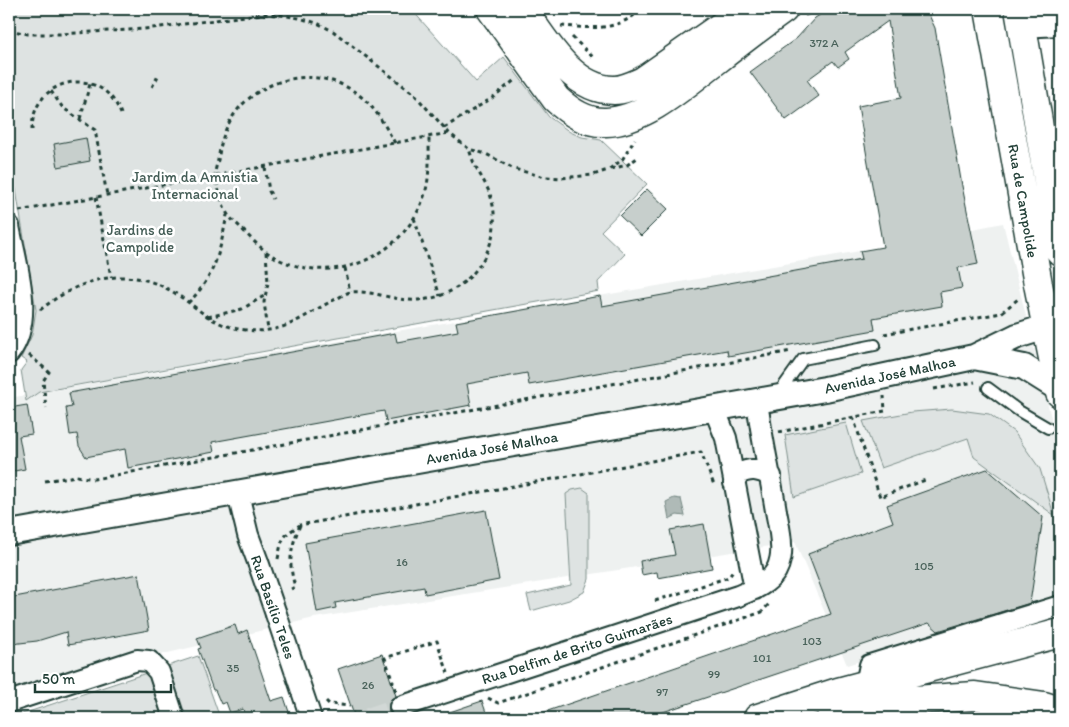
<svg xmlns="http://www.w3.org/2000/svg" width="1069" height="727" viewBox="0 0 1069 727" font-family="Itim,sans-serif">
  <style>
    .built { fill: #eef1f0 }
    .green { fill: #dee3e2; stroke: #7e908b }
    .water { fill: #afbab7; stroke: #758883 }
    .building { fill: #c7cfcc; stroke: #1f3d34 }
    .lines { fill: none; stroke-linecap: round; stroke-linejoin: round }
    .minor-tunnel { stroke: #d2d8d6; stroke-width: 20; stroke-dasharray: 20 10; stroke-linecap: butt }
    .service-casing { stroke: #1f3d34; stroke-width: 14 }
    .minor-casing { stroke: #1f3d34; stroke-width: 24 }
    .tertiary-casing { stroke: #1f3d34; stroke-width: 28 }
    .secondary-casing { stroke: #1f3d34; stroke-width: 31 }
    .primary-casing { stroke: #1f3d34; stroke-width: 31 }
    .path { stroke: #1f3d34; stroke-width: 3; stroke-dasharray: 4 4; stroke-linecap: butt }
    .service { stroke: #fff; stroke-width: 10 }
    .minor { stroke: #fff; stroke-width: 20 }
    .tertiary { stroke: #fff; stroke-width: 24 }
    .secondary { stroke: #fff; stroke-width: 28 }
    .primary { stroke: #fff; stroke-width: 28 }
    .minor-bridge-casing { stroke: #1f3d34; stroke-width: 24; stroke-linecap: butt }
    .minor-bridge { stroke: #fff; stroke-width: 20 }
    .labels { text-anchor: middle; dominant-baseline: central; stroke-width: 5; stroke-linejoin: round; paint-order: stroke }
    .number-label { font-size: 12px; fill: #49625a }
    .park-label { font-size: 15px; fill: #455e57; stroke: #fff }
    .street-label { font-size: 15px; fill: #1f3d34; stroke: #fff }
  </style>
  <rect width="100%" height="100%" fill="#fff"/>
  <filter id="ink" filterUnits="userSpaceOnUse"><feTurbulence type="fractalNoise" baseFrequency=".02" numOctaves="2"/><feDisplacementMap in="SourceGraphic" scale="10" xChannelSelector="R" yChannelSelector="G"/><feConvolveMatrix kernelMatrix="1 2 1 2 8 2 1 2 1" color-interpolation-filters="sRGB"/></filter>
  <g filter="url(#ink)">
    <path class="built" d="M1003 223 1060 454V600L847 665 795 542 314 618 9 691V398L883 247Z"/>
    <path class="green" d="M9 9H411L476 82 504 57 549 117 570 132 582 137 601 140 647 184 601 231 625 254 598 282 599 291 39 392 26 401 21 370 27 362 21 358 32 335 36 310 9 148Z
      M952 409 989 414 1014 432 1040 469 1054 515 974 457 968 438 881 468 863 421 912 412Z
      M846 423 861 474 794 497 785 435Z
      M582 488 589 493V579L584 592 569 600 531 611 527 595 571 585 566 494 572 490Z
      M198 656 220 718H10Z"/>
    <path class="water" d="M674 498 681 499 685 516 677 515 669 519 666 502Z"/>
    <path class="building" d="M829 9H930L929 15 935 28 962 186 978 264 958 268 962 288 940 292 942 306 873 318 875 330 728 356 727 350 529 385 527 373 467 384 471 405 386 421 384 411 212 442 214 452 128 468 125 449 86 457 79 446 77 434 70 435 66 408 72 407 69 393 395 333 397 342 458 331 456 322 600 296 602 306 862 259 860 251 883 247 858 106 901 98 888 21 845 52 849 59 838 67 833 61 807 80 819 96 786 120 750 72 797 38 815 18Z
      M86 138 90 161 58 167 54 144Z
      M647 189 668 209 641 236 620 216Z
      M27 405 32 434 19 436 25 469 9 472V408Z
      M987 469 1043 517 1030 603 938 631 929 623 645 718H533V716L831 614 808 554 893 522 887 505Z
      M486 510 499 580 425 594 424 587 335 603 336 608 317 612 305 543Z
      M704 524 712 568 658 578 657 572 642 575 640 561 675 555 670 530Z
      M139 574 149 630 68 645 66 632 37 641 11 644 9 632V598Z
      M235 625 238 634 247 630 271 701 284 697 291 718H246L243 709 230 713 226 702 221 704 215 690H213L198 649 201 648 197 638Z
      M382 654 396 696 391 699 389 704V710L392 715 397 718H355L338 669Z
      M482 701 488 718H438V716Z"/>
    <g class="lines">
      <path class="minor-tunnel" d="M368 718 400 707"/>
      <defs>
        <path id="service" d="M988 388 1019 411 1048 428
          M778 394 803 359 875 345"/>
        <path id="minor" d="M9 226C16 265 35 319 9 353
          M714 408 726 438 755 589
          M734 483 738 474C751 468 758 469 771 476
          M238 494 248 535 258 562
          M276 614 311 718
          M866 684 870 665 1060 606
          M9 702 137 660 149 661 159 672 174 718
          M400 707 738 596C752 590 767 585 776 571 780 564 782 553 781 545 781 534 778 522 776 511 770 473 761 437 757 400"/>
        <path id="tertiary" d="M1021 25 1060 23
          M974 357 1024 367 1059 389
          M9 533 825 389 974 357 1017 336 1046 327 1060 334"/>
        <path id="secondary" d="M491 9 556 99C570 112 586 123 606 122 644 121 685 84 714 62 737 44 760 26 784 9
          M522 9C544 39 571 90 614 90 624 90 634 85 643 81L746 9
          M989 9 1038 284 1060 393
          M1019 9 1060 251"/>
        <path id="primary" d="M758 718 838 692 1060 633
          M831 718 900 701 975 696 1044 706 1060 711"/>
      </defs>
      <use href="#service" class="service-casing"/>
      <use href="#minor" class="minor-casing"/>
      <use href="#tertiary" class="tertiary-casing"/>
      <use href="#secondary" class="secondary-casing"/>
      <use href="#primary" class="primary-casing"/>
      <path class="path" d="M805 15 820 9
        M561 26C594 28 616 32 642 9
        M9 30 28 34H60L144 29 262 14 281 15 299 18 317 23 333 31 414 94 449 133 469 149 486 154 514 169 545 177 561 178 593 175 608 170 622 160 635 139
        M572 37 594 58
        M152 87 158 76
        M51 91 63 108 95 130 107 195
        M80 119 90 84
        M444 128 492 98 516 79
        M32 130C32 76 102 63 121 114
        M395 143C385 126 376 108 359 95 321 65 264 75 235 113 226 126 221 140 219 155 218 162 214 171 215 177 217 185 224 211 229 216 232 220 236 223 240 227 252 240 264 252 280 260 340 287 409 253 426 190 430 173 429 155 429 137
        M265 167 269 191 273 199
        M611 169 627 165 637 158
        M96 197 111 277
        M19 211 449 133
        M414 218 440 296
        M266 252 268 283 264 302 268 330
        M345 268 350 292
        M188 303C216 276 220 250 227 215
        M40 310C80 278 127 264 173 292 201 309 211 326 246 330 285 335 302 316 334 300 339 298 345 293 351 292 374 290 396 302 418 300 467 298 504 248 492 201 489 188 482 179 476 167 473 162 471 155 469 149
        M208 317 242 309 264 296
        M884 334 1001 313 1018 299
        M29 355 49 372 43 381 46 408
        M934 389 975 382
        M853 417 880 497 928 479
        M779 432 885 411 884 396
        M1056 437 1060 454
        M45 481 76 476 94 479 792 351
        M278 559C282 538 282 536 300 525L701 452 714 485
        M291 589 295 587C288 561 290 550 300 525
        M655 601 729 577 733 571
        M396 691 385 658 437 641 448 673
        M488 698 498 703 762 612 769 604
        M326 701 329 704 350 706"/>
      <use href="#service" class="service"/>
      <use href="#minor" class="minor"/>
      <use href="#tertiary" class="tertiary"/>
      <use href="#secondary" class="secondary"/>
      <use href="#primary" class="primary"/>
      <defs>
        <path id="minor-bridge" d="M258 562 276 614"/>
      </defs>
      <use href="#minor-bridge" class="minor-bridge-casing"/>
      <use href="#minor-bridge" class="minor-bridge"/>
    </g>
  </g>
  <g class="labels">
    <g class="number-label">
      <text x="824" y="43">372 A</text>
      <text x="402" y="562">16</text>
      <text x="924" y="566">105</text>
      <text x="812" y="641">103</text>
      <text x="762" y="658">101</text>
      <text x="233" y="668">35</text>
      <text x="714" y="674">99</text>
      <text x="368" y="685">26</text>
      <text x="662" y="692">97</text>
    </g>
    <g class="park-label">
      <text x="195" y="177">Jardim da Amnistia<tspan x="195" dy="17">Internacional</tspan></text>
      <text x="140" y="230">Jardins de<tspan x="140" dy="17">Campolide</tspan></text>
    </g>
    <g class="street-label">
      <text transform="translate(1023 201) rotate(80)">Rua de Campolide</text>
      <text transform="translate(890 375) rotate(-12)">Avenida José Malhoa</text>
      <text transform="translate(492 448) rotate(-10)">Avenida José Malhoa</text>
      <text transform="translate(273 607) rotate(71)">Rua Basílio Teles</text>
      <text transform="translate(577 649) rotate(-18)">Rua Delfim de Brito Guimarães</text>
    </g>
  </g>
  <rect width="1069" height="727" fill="none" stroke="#fff" stroke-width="30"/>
  <rect x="15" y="15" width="1039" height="697" fill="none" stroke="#1f3d34" stroke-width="2" filter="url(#ink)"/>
  <path d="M35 684v8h136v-8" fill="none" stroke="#1f3d34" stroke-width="2.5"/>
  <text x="42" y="684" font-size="15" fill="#1f3d34" stroke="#ffffff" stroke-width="4" paint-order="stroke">50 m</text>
</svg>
